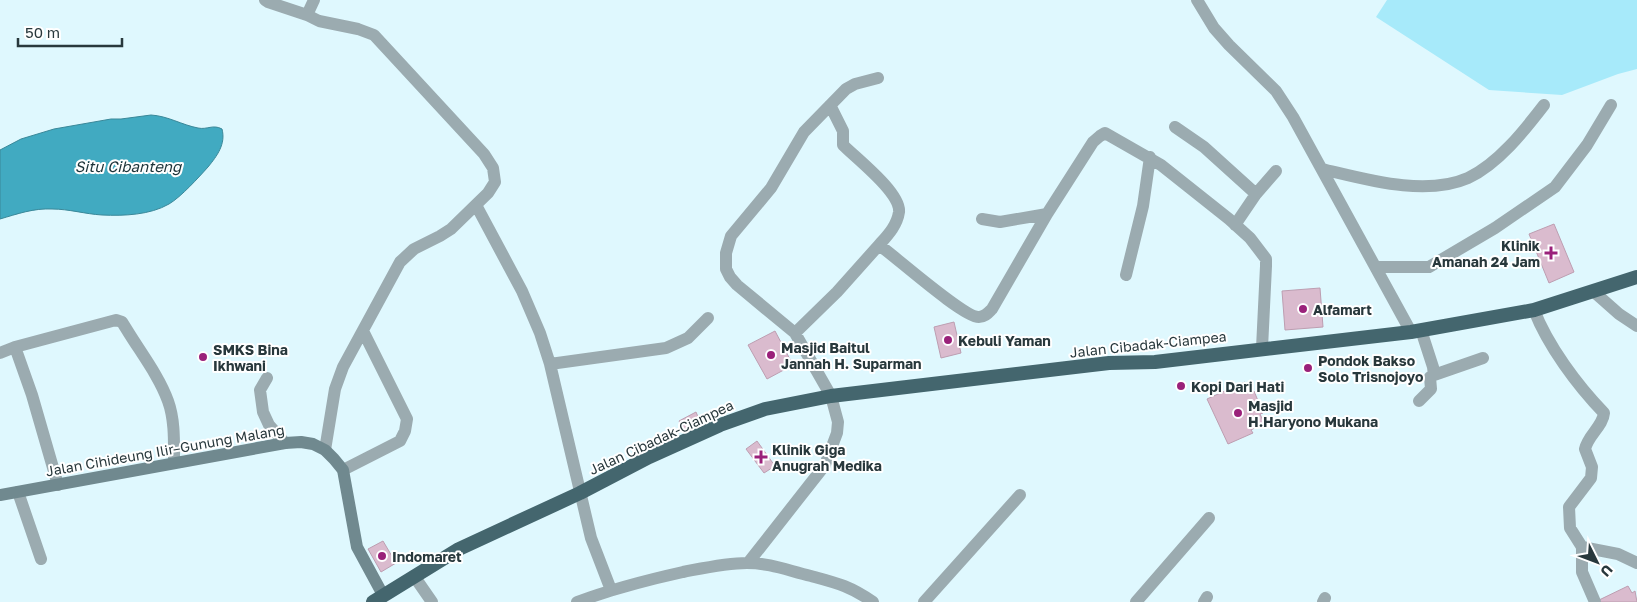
<svg xmlns="http://www.w3.org/2000/svg" width="1637" height="602" viewBox="0 0 1637 602" font-family="'Golos Text',sans-serif">
  <style>
    .green { fill: #a7eafa }
    .water { fill: #41aac1; stroke: #3a8899 }
    .building { fill: #dabbce; stroke: #bd9eb1 }
    .lines { fill: none; stroke-linecap: round; stroke-linejoin: round }
    .minor { stroke: #9babb0; stroke-width: 12 }
    .secondary { stroke: #70898f; stroke-width: 12 }
    .trunk { stroke: #44666e; stroke-width: 14 }
    .poi-dot { fill: #9a217a; stroke: #fff; stroke-width: 2 }
    .labels { text-anchor: middle; dominant-baseline: central; stroke-width: 4; stroke-linejoin: round; paint-order: stroke }
    .poi-label { font-size: 14px; font-weight: bold; fill: #28383c; stroke: #fff; text-anchor: start }
    .street-label { font-size: 14px; fill: #28383c; stroke: #fff }
    .water-label { font-size: 15px; font-style: italic; fill: #1b3238; stroke: #fff }
  </style>
  <rect width="100%" height="100%" fill="#dff8fe"/>
  <path class="green" d="M1387 0H1637V69L1618 74 1562 95 1489 90 1376 17Z"/>
  <path class="water" d="M151 115C168 116 182 125 198 128 207 130 213 124 222 129 226 144 217 156 208 167 199 177 181 197 169 204 150 215 124 216 102 215 85 214 69 209 52 209 34 208 17 214 0 219V150L21 139 54 129 111 119H121Z"/>
  <path class="building" d="M1554 224 1574 272 1549 283 1529 234Z
    M1320 288 1323 327 1285 330 1282 291Z
    M954 322 961 353 941 358 934 327Z
    M775 331 793 365 767 379 748 345Z
    M1245 382 1250 393 1254 391 1263 413 1260 414 1264 423 1251 430 1253 433 1228 444 1207 399Z
    M696 412 701 424 685 432 679 421Z
    M757 441 775 466 764 473 746 449Z
    M383 541 396 563 381 572 368 549Z
    M1628 586 1632 593 1635 591 1637 602H1597V601Z"/>
  <g class="lines">
    <path class="minor" d="M265 0 268 2 307 15 319 21 358 29 374 35 484 154 493 168 495 182 488 193 451 229 440 236 414 249 400 262 343 367 335 389 325 450
      M1197 0 1214 28 1229 45 1276 91 1293 117 1411 332
      M307 15 314 0
      M830 105 843 131V145C857 159 901 193 899 212 897 226 887 236 879 245
      M1175 127 1204 147 1256 194 1235 225
      M1322 169C1365 179 1425 197 1468 178 1498 164 1524 131 1544 105
      M1256 194 1276 171
      M476 205 522 291 540 333 550 364 591 538 611 590
      M982 219 1000 222 1047 214
      M1376 267H1429L1495 228 1555 187 1587 145 1611 105
      M1126 275 1143 206 1150 157
      M1593 291 1619 314 1637 326
      M1534 310C1548 346 1577 385 1604 413 1603 426 1588 435 1585 449L1592 467 1591 478 1569 507 1570 528 1582 547V572L1595 602
      M795 333 837 292 879 245C896 257 964 318 979 317 985 317 988 313 992 309L1047 214 1093 142 1100 136 1105 133 1161 165 1229 219 1250 238 1266 259V266L1262 348
      M0 353 15 347
      M550 364 666 348 688 338 708 318
      M1434 375 1483 358
      M267 378 260 390 263 412 269 425 285 443
      M1419 401 1431 389 1430 377 1434 375 1433 367 1421 330
      M343 470 400 441 405 431 407 419 363 331
      M58 485 32 395 15 347 116 320 122 322 127 330C141 353 159 376 168 401 175 420 174 443 174 463
      M18 492 41 559
      M1582 547 1618 554 1637 563
      M748 563 825 465 837 433 838 422 831 396 795 333 737 285 730 277 726 269V253L731 236 771 188 804 132 846 89 855 84 878 78
      M414 576 432 602
      M577 602C612 589 647 580 683 572 704 568 726 563 747 563 770 563 789 571 811 576 837 583 850 586 873 602
      M924 602 1020 495
      M1136 602 1209 518
      M1204 602 1207 597
      M1323 602 1325 598"/>
    <path class="secondary" d="M0 495 285 443 301 442 313 444 325 450 334 459 343 470 357 547 383 595"/>
    <path class="trunk" d="M373 602 459 549 580 493 649 457 720 425 765 409 831 396 1109 363 1155 362 1411 332 1534 310 1637 277"/>
  </g>
  <g class="poi-dot">
    <path d="M1548.5 245.5h5v5h5v5h-5v5h-5v-5h-5v-5h5z"/>
    <circle cx="1303" cy="309" r="5"/>
    <circle cx="948" cy="340" r="5"/>
    <circle cx="771" cy="355" r="5"/>
    <circle cx="203" cy="357" r="5"/>
    <circle cx="1308" cy="368" r="5"/>
    <circle cx="1181" cy="386" r="5"/>
    <circle cx="1238" cy="413" r="5"/>
    <path d="M758.5 449.5h5v5h5v5h-5v5h-5v-5h-5v-5h5z"/>
    <circle cx="382" cy="556" r="5"/>
  </g>
  <g class="labels">
    <g class="poi-label">
      <text x="1540" y="245" text-anchor="end">Klinik<tspan x="1540" dy="16">Amanah 24 Jam</tspan></text>
      <text x="1313" y="309">Alfamart</text>
      <text x="958" y="340">Kebuli Yaman</text>
      <text x="781" y="347">Masjid Baitul<tspan x="781" dy="16">Jannah H. Suparman</tspan></text>
      <text x="213" y="349">SMKS Bina<tspan x="213" dy="16">Ikhwani</tspan></text>
      <text x="1318" y="360">Pondok Bakso<tspan x="1318" dy="16">Solo Trisnojoyo</tspan></text>
      <text x="1191" y="386">Kopi Dari Hati</text>
      <text x="1248" y="405">Masjid<tspan x="1248" dy="16">H.Haryono Mukana</tspan></text>
      <text x="772" y="449">Klinik Giga<tspan x="772" dy="16">Anugrah Medika</tspan></text>
      <text x="392" y="556">Indomaret</text>
    </g>
    <g class="street-label">
      <text transform="translate(1148 344) rotate(-6)">Jalan Cibadak-Ciampea</text>
      <text transform="translate(661 437) rotate(-25)">Jalan Cibadak-Ciampea</text>
      <text transform="translate(165 450) rotate(-10)">Jalan Cihideung Ilir–Gunung Malang</text>
    </g>
    <g class="water-label">
      <text x="128" y="166">Situ Cibanteng</text>
    </g>
  </g>
  <g transform="translate(1597 562) rotate(132)" stroke="#ffffff" stroke-width="4" paint-order="stroke">
  <path d="M0-4L9 19L0 12L-9 19Z" fill="#28383c"/>
  <text y="-8" font-size="14" font-weight="bold" text-anchor="middle" fill="#28383c">U</text>
  </g>
  <path d="M18 38v8h104v-8" fill="none" stroke="#28383c" stroke-width="2.5"/>
  <text x="25" y="38" font-size="15" fill="#28383c" stroke="#ffffff" stroke-width="4" paint-order="stroke">50 m</text>
</svg>
